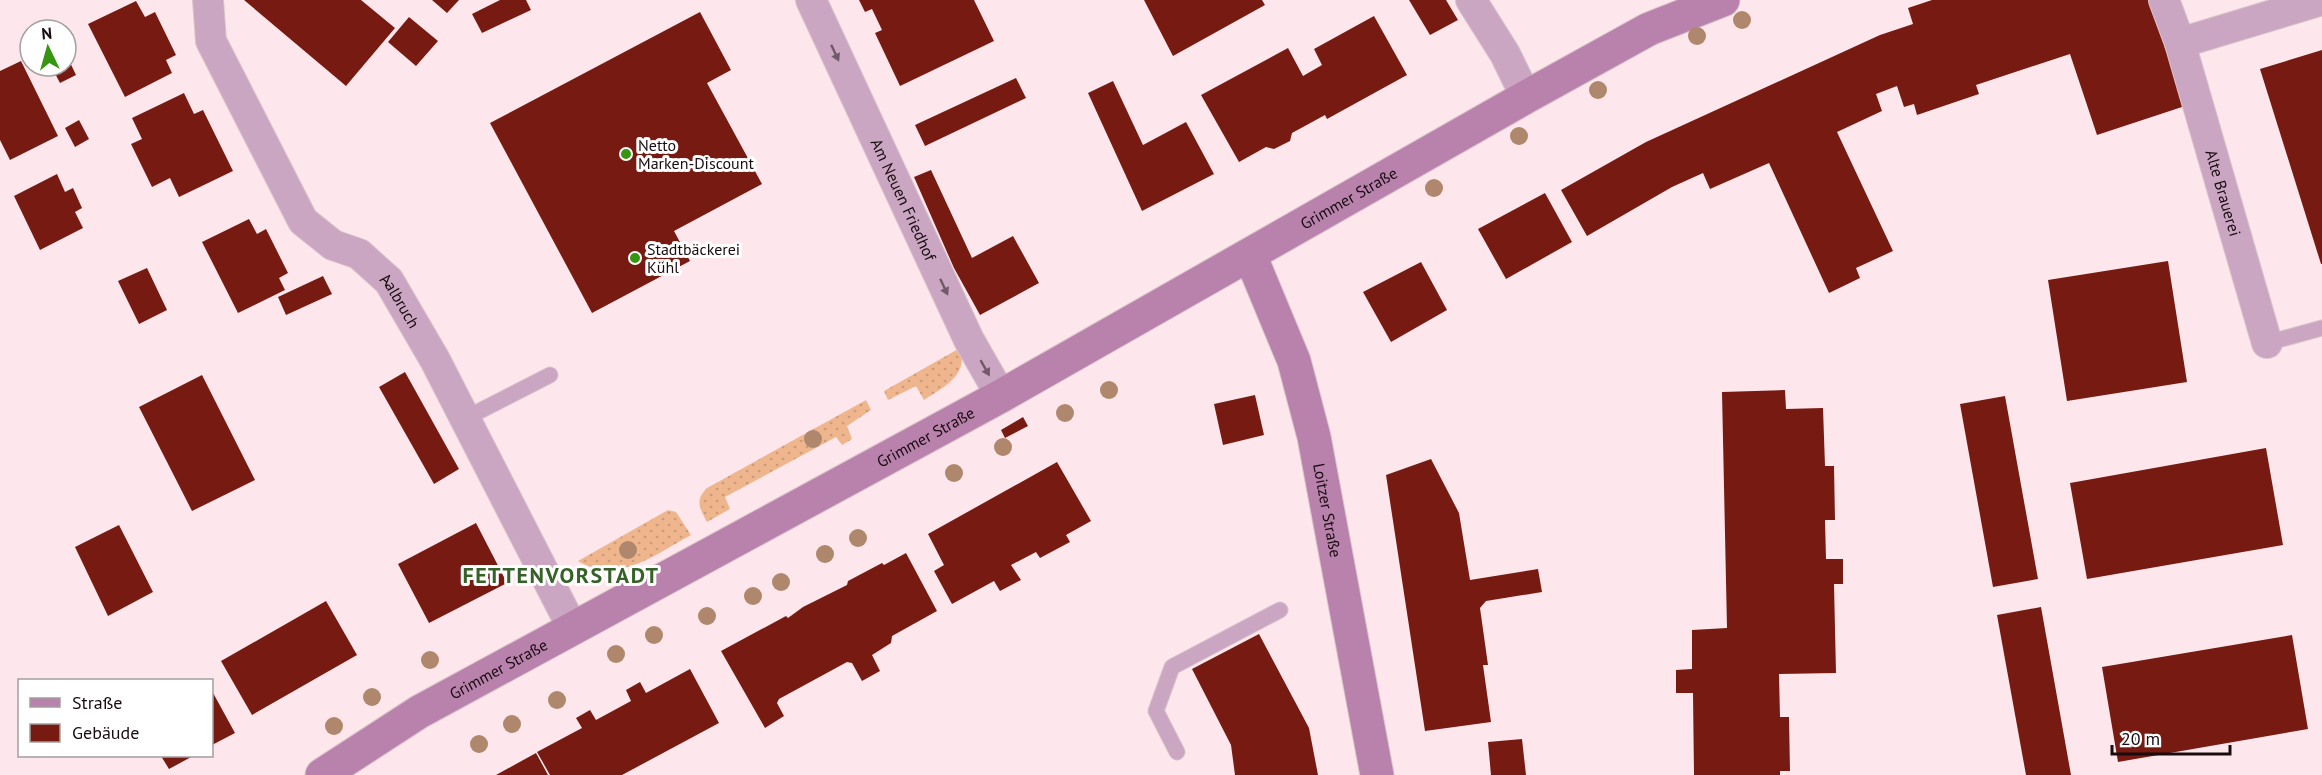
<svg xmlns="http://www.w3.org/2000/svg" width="2322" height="775" viewBox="0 0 2322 775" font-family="'PT Sans',sans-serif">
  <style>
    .grass { fill: url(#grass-dots) }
    .building { fill: #771a12 }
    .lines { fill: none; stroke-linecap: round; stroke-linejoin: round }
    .service-casing { stroke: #d9c4c9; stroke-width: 17 }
    .minor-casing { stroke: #d9c4c9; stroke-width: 32 }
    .secondary-casing { stroke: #d9c4c9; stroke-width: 35 }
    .service { stroke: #cba6c2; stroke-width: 15 }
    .minor { stroke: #cba6c2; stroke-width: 30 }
    .secondary { stroke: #b882ad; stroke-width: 33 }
    .tree { fill: #ae876c }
    .oneway { fill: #725969 }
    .poi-dot { fill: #389511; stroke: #fff; stroke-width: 2 }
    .labels { text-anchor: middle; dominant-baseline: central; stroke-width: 6; stroke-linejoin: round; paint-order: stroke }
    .poi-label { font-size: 16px; fill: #190c10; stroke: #fff; text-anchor: start }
    .street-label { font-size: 16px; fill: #190c10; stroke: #fff }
    .district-label { font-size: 22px; font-weight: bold; letter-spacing: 1.5px; fill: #366229; stroke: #fff }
  </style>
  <defs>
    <pattern id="grass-dots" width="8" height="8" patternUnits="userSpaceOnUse" patternTransform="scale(1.5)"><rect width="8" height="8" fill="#efb68d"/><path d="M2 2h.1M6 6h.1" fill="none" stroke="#cc9b79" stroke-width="1.8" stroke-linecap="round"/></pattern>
  </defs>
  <rect width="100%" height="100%" fill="#fee7ec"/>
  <path class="grass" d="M960 348C969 375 944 387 924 400L916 386 888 400 884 391Z
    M866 400 871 410 847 426 852 439 842 445 836 437 725 497 730 509 707 522C699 507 695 500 707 488Z
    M668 510 676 512 691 535C656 554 618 585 578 561Z"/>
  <path class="building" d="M244 0H361L395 28 346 86Z
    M432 0H459L447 13Z
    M500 0H526L531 10 482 33 472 14Z
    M859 0H974L994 41 900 86 875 33 882 30 872 9 865 12Z
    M1144 0H1262L1265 5 1173 56Z
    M1409 0H1446L1458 20 1430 35Z
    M1932 0H2150L2185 106 2097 135 2070 54 1976 85 1979 94 1917 115 1914 104 1904 107 1897 86 1876 94 1882 111 1837 132 1893 251 1856 268 1860 278 1829 293 1769 163 1710 189 1703 173 1672 187 1587 236 1561 190 1646 142 1880 35 1913 24 1908 8Z
    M136 1 145 17 155 12 176 55 166 60 172 73 125 97 88 24Z
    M700 12 731 70 707 83 762 184 674 231 690 261 592 313 490 123Z
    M1374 16 1407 75 1327 119 1325 115 1292 133 1290 141 1274 149 1266 147 1239 162 1201 95 1288 48 1303 76 1322 65 1314 49Z
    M409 17 438 41 416 66 388 42Z
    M2322 50V264H2321L2260 69Z
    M66 54 76 75 60 83 51 66H66Z
    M21 61 58 136 10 160 0 140V71Z
    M1016 78 1026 98 925 146 915 125Z
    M1113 81 1143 145 1186 122 1214 174 1142 211 1088 93Z
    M184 93 194 114 203 110 233 171 179 197 170 178 152 187 131 144 142 139 132 118Z
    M79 120 89 139 75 147 65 128Z
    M931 170 972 258 1013 236 1039 283 980 315 954 268 914 177Z
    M57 174 65 192 73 188 82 208 75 212 83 228 40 250 14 196Z
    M1545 193 1572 242 1506 279 1478 229Z
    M249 219 257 234 266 229 288 273 279 278 285 290 238 313 202 242Z
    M2168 261 2187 382 2067 401 2048 280Z
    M1421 262 1447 310 1391 342 1363 292Z
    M147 268 167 310 139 324 118 281Z
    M323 276 332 294 286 315 278 297Z
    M405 372 459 469 434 484 379 387Z
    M202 375 255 480 192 511 139 407Z
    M1785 390 1786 409 1823 408 1825 466H1834L1835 520H1825L1826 559H1843V584H1834L1836 673 1779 674 1780 717H1789L1790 771H1780V775H1694L1693 693H1676V670L1692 669V630L1727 628 1722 392Z
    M1255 395 1264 435 1223 445 1214 404Z
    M2005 396 2038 579 1993 587 1960 404Z
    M1023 417 1028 426 1005 438 1001 430Z
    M2266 448 2283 545 2087 579 2070 483Z
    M1431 459 1459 513 1470 580 1538 569 1542 592 1486 601 1480 608 1488 665H1483L1491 722 1425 731 1386 475Z
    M1057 462 1091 521 1066 535 1070 542 1040 558 1036 552 1011 565 1021 580 1000 591 994 581 952 604 934 571 944 565 928 534Z
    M476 523 507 583 429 623 398 564Z
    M119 525 153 592 108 616 75 547Z
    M906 553 937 611 892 636 891 643 872 655 880 671 862 681 852 663 847 662 779 699 777 703 784 716 765 728 721 651 786 616 788 618 803 607 847 585 848 581 882 563 884 565Z
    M326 601 357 655 252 715 221 661Z
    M2041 607 2071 775H2026L1997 615Z
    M1259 634 1309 728 1318 775H1235L1231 745 1192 669Z
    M2292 635 2308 729 2118 762 2102 667Z
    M690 669 719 723 622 775H550L537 752 582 728 576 718 590 710 596 720 631 701 626 690 640 682 646 693Z
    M212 691 235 733 212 745Z
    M1522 739 1526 775H1491L1488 742Z
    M536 753 548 775H496Z
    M161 756H193L169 769Z"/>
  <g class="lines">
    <defs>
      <path id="service" d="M2267 343 2322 328
        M464 419 550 375
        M1177 752 1156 711 1172 667 1280 610"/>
      <g id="minor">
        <path id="s1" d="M208 0 211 41 303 221 333 245 359 254 389 281 435 360 573 629"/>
        <path id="s2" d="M811 0 969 340 1001 396"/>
        <path d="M1471 0 1505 54 1526 97"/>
        <path d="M2164 0 2180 43 2322 0"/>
        <path id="s3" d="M2180 43 2267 343"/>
      </g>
      <g id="secondary">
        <path id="s4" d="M1250 255 1294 361 1314 437 1377 775"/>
        <path id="s5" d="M322 775 419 712 1001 396 1526 97 1649 29 1723 0"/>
      </g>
    </defs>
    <use href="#service" class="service-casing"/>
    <use href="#minor" class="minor-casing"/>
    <use href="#secondary" class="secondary-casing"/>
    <use href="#service" class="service"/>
    <use href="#minor" class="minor"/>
    <use href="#secondary" class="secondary"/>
  </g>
  <g class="tree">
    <circle cx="1742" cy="20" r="9"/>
    <circle cx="1697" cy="36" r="9"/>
    <circle cx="1598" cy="90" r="9"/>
    <circle cx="1519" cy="136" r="9"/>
    <circle cx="1434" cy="188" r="9"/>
    <circle cx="1109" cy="390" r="9"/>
    <circle cx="1065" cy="413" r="9"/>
    <circle cx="813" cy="439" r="9"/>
    <circle cx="1003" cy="447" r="9"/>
    <circle cx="954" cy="473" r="9"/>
    <circle cx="858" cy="538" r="9"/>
    <circle cx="628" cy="550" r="9"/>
    <circle cx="825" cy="554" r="9"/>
    <circle cx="781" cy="582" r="9"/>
    <circle cx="753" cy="596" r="9"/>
    <circle cx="707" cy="616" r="9"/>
    <circle cx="654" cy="635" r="9"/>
    <circle cx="616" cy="654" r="9"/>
    <circle cx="430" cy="660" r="9"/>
    <circle cx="372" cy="697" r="9"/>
    <circle cx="557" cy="700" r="9"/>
    <circle cx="512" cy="724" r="9"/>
    <circle cx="334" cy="726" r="9"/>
    <circle cx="479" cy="744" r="9"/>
  </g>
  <defs><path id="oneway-solid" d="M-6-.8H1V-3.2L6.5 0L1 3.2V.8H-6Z" transform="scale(1.5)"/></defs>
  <g class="oneway">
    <use href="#oneway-solid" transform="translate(835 53) rotate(65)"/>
    <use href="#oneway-solid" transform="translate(944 287) rotate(65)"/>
    <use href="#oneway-solid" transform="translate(985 368) rotate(60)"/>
  </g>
  <g class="poi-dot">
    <circle cx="626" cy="154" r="6"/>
    <circle cx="635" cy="258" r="6"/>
  </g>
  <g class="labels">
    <g class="poi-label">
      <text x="638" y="145">Netto<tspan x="638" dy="18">Marken-Discount</tspan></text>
      <text x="647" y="249">Stadtbäckerei<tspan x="647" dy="18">Kühl</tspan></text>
    </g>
    <g class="street-label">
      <text stroke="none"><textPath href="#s3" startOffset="156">Alte Brauerei</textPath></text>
      <text stroke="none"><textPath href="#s2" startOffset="220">Am Neuen Friedhof</textPath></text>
      <text stroke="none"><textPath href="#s5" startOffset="1178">Grimmer Straße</textPath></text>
      <text stroke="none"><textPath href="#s1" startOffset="372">Aalbruch</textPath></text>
      <text stroke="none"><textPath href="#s5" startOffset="692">Grimmer Straße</textPath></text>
      <text stroke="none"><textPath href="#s4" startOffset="268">Loitzer Straße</textPath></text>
      <text stroke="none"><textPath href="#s5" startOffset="206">Grimmer Straße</textPath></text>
    </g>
    <g class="district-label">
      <text x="561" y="575">FETTENVORSTADT</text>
    </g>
  </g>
  <rect x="18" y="679" width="195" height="78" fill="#ffffff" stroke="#a39e9f" stroke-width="1.5"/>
  <rect x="30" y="698" width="30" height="9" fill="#b882ad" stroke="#a39e9f" stroke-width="1.5"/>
  <text x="72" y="709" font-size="18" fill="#190c10">Straße</text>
  <rect x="30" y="724" width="30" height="18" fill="#771a12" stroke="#a39e9f" stroke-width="1.5"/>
  <text x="72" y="739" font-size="18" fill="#190c10">Gebäude</text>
  <g transform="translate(48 48) rotate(355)"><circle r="28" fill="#ffffff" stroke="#a39e9f" stroke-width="1.5"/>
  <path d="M0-4.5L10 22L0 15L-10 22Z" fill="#389511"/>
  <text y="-9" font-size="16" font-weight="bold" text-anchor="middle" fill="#190c10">N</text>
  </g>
  <path d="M2112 745v9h118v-9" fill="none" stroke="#190c10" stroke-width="3"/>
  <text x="2121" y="745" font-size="18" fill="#190c10" stroke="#ffffff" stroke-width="4.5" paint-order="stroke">20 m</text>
</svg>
